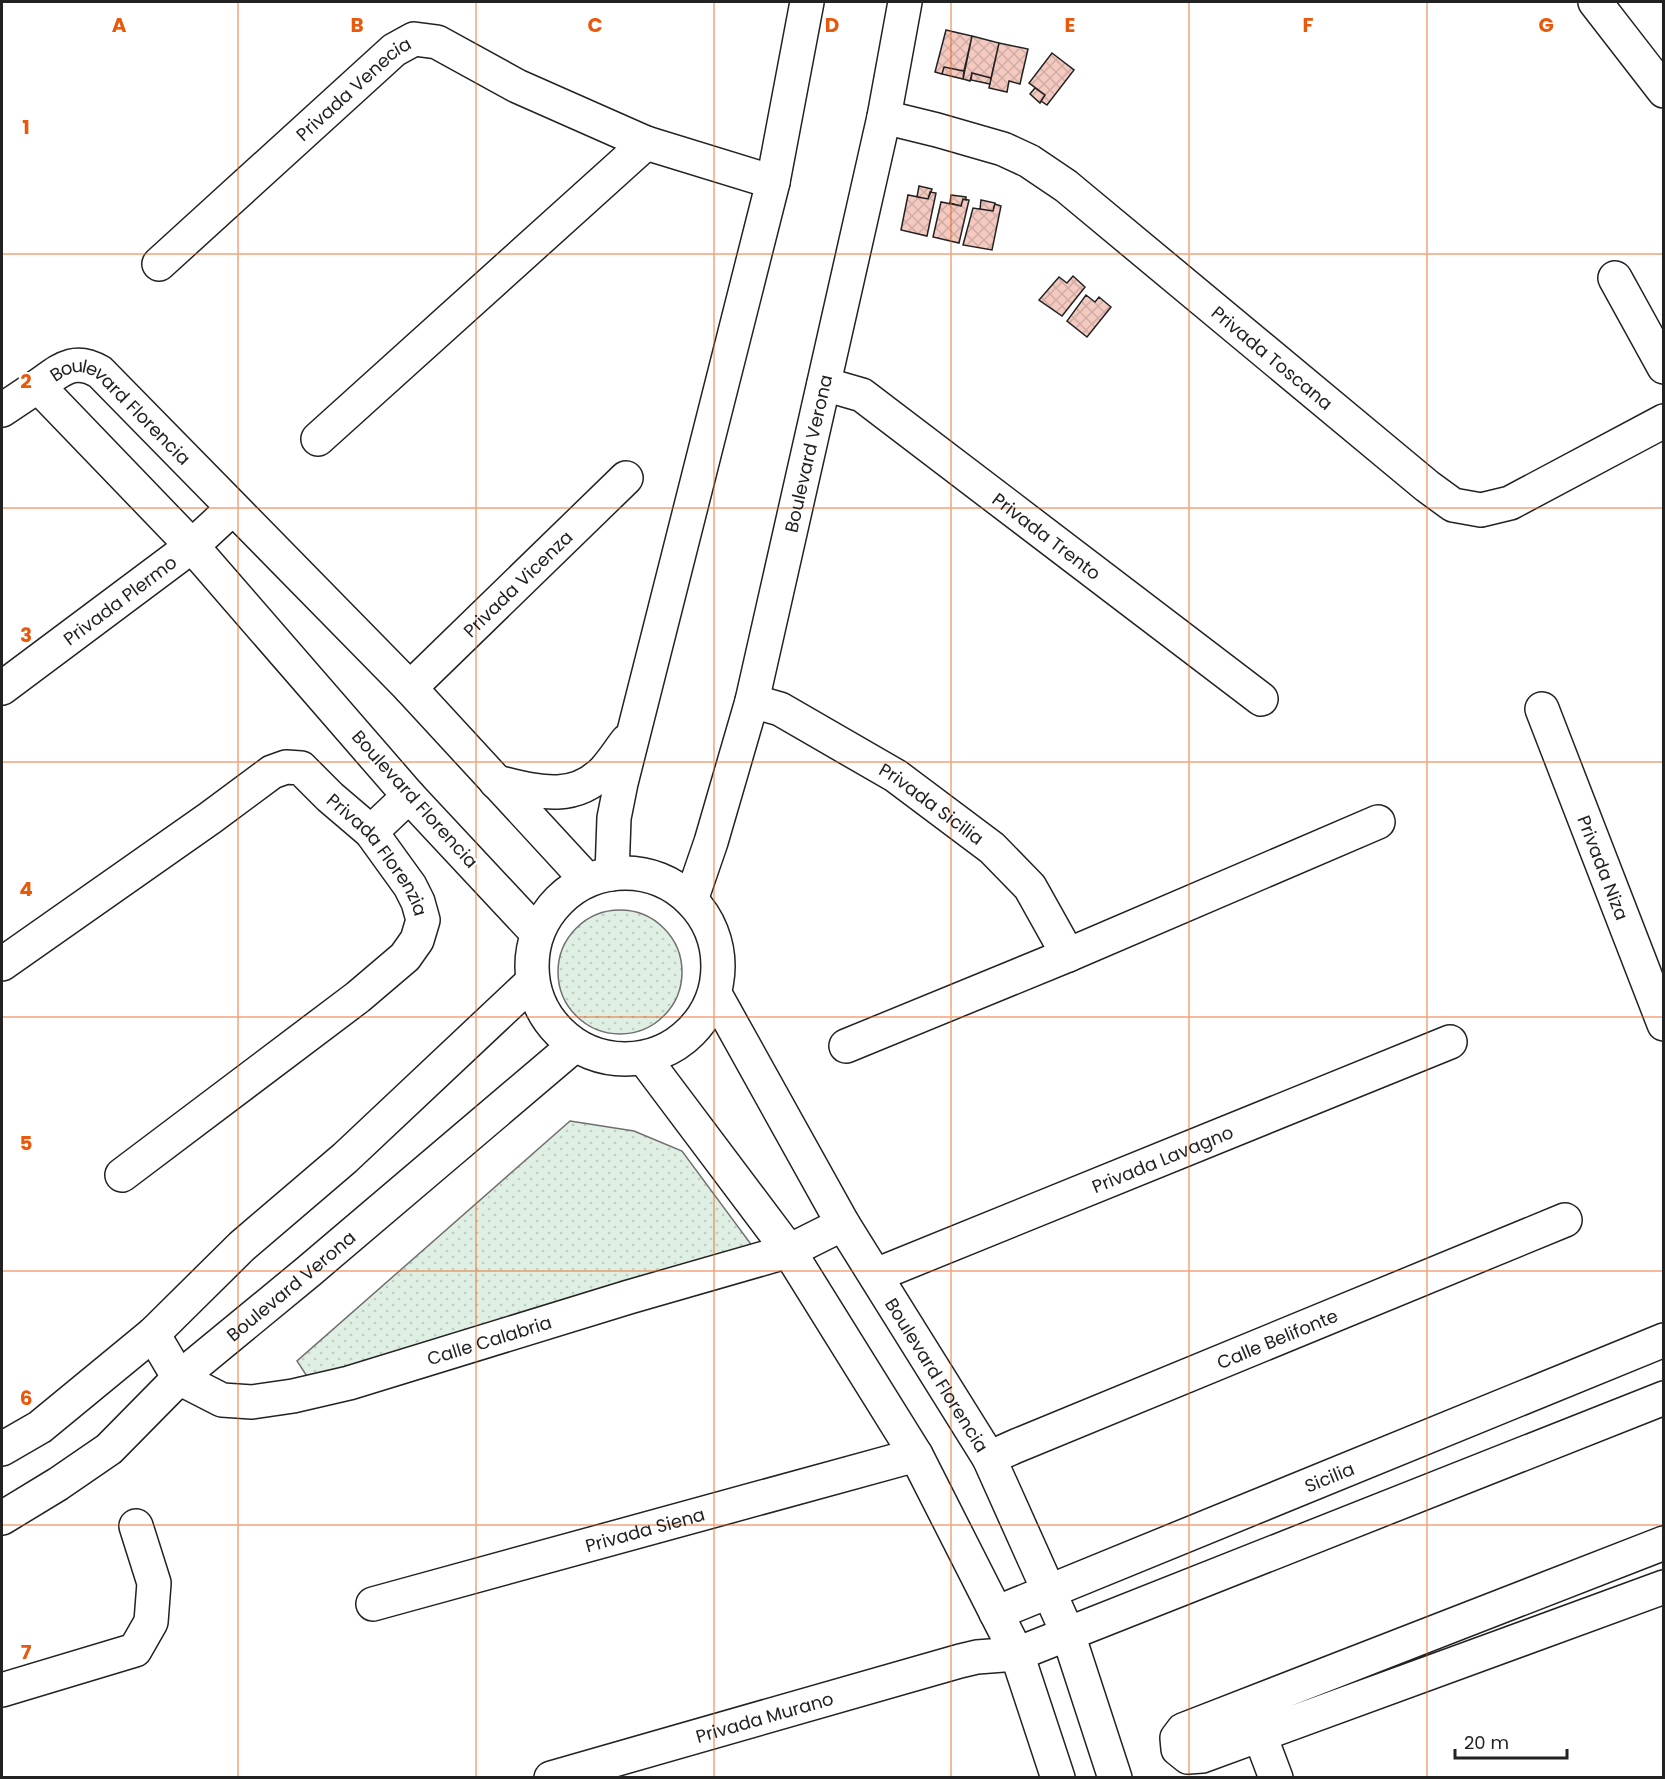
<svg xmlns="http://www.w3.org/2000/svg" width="1665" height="1779" viewBox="0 0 1665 1779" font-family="Poppins,sans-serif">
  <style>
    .park { fill: url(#park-dots); stroke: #6f6f6f; stroke-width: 1.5 }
    .building { fill: url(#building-cross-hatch); stroke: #222; stroke-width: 1.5 }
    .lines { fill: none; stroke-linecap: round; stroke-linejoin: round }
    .minor-casing { stroke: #222; stroke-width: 36 }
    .tertiary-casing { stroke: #222; stroke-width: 36 }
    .minor { stroke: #fff; stroke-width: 33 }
    .tertiary { stroke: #fff; stroke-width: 33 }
    .grid { fill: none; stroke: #e8590c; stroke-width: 1.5; stroke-opacity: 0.55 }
    .labels { text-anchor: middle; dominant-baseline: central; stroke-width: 4.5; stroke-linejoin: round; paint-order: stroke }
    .street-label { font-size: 18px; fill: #222; stroke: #fff }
    .grid-label { font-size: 20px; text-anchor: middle; font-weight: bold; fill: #e8590c; stroke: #fff; stroke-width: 4.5; stroke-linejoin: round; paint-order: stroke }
  </style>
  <defs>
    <pattern id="park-dots" width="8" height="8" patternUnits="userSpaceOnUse" patternTransform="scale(1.5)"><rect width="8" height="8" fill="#e0efe3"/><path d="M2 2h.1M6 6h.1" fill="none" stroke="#c0cdc2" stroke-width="1.8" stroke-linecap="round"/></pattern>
    <pattern id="building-cross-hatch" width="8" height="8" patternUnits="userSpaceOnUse" patternTransform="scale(1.5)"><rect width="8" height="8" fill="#f3c9c0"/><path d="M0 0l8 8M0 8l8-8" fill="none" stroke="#d0aca5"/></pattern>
  </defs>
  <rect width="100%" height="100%" fill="#fff"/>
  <path class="park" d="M558 972a62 62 0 1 1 124 0a62 62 0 1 1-124 0Z
    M570 1121 634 1131 682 1151 756 1251 308 1378 297 1361Z"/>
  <path class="building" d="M946 30 972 36 964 71 944 67 942 74 935 72Z
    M972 36 999 43 991 78 972 73 970 81 963 79Z
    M999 43 1028 49 1020 84 1009 81 1007 92 989 88Z
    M1052 53 1074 70 1047 105 1041 101 1045 95 1029 83Z
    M944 67 964 71 963 79 942 74Z
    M972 73 991 78 990 84 971 80Z
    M1035 88 1045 95 1040 103 1030 94Z
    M919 186 932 189 928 199 917 197Z
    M930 192 936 193 927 236 901 230 908 195 928 199Z
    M951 195 966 197V200L963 199 961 206 950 203Z
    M963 199 969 200 959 243 933 237 941 202 961 206Z
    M981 200 995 203 993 211 980 209Z
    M995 204 1001 206 992 250 963 245 973 208 993 211Z
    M1073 276 1085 287 1062 316 1039 300 1059 277 1067 283Z
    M1086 295 1095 302 1099 297 1111 307 1087 337 1067 321Z"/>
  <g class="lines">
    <defs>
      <g id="minor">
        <path id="s1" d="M884 117 937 130 1003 149 1029 161 1066 186 1427 486 1453 505 1481 510 1510 503 1664 421"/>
        <path id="s2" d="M159 264 394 50 414 39 437 42 517 86 646 143 773 182"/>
        <path d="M1615 278 1664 367"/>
        <path id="s3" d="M824 384 862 395 1261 699"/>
        <path d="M2 410 38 386"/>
        <path d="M318 439 646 143"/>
        <path id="s4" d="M2 688 192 546 233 508"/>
        <path id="s5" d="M410 688 626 478"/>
        <path id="s6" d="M752 701 780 709 896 776 992 848 1030 887 1068 955"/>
        <path id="s7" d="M1542 709 1664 1024"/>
        <path d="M371 832 409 796"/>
        <path id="s8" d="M2 964 210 818 272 772 286 767 301 768 330 797 371 832 410 886 418 902 423 920 417 940 405 957 358 997 122 1175"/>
        <path d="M846 1046 1068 955 1378 822"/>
        <path id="s9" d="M876 1275 1450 1042"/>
        <path id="s10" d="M153 1334 179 1378 222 1400 252 1402 293 1396 349 1383 629 1297 789 1251 843 1224"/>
        <path id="s11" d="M989 1458 1016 1446 1565 1220"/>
        <path id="s12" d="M373 1604 916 1455"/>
        <path d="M2 1690 135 1650 151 1622 154 1583 136 1526"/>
        <path d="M1250 1709 1276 1778"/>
        <path id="s13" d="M551 1778 960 1661 977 1657 1017 1654"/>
      </g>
      <g id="tertiary">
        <path d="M1595 2 1664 91"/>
        <path d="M496 782C535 791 573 804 605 770 613 761 620 750 627 741"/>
        <circle cx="625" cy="966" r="93"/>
        <path d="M612 874 614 818 621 783 773 182 807 2"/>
        <path id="s14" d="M691 900 711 842 752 701 884 117 905 2"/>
        <path id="s15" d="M537 933 409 796 192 546 38 386C60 371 73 356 100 372L410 688 587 880"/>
        <path id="s16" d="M715 994 843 1224 989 1458 1068 1634 1115 1778"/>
        <path d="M644 1058 789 1251 916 1455 1017 1654 1058 1778"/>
        <path d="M2 1449 40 1427 153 1334 242 1246 345 1158 532 982"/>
        <path id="s17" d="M2 1518 58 1484 109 1449 179 1378 309 1271 575 1045"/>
        <path d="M1664 1543 1183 1730 1177 1738 1178 1749 1188 1757 1202 1756 1664 1587"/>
        <path id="s18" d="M996 1613 1664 1340"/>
        <path d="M1017 1654 1664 1398"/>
      </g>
    </defs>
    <use href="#minor" class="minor-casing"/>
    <use href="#tertiary" class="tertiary-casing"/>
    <use href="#minor" class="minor"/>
    <use href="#tertiary" class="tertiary"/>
  </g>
  <path class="grid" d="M238 2V1778M476 2V1778M714 2V1778M951 2V1778M1189 2V1778M1427 2V1778M2 254H1664M2 508H1664M2 762H1664M2 1017H1664M2 1271H1664M2 1525H1664"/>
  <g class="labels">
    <g class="street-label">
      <text stroke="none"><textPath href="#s2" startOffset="262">Privada Venecia</textPath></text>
      <text stroke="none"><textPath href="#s1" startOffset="465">Privada Toscana</textPath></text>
      <text stroke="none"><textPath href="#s15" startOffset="846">Boulevard Florencia</textPath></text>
      <text stroke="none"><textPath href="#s14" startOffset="462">Boulevard Verona</textPath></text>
      <text stroke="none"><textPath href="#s3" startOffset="272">Privada Trento</textPath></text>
      <text stroke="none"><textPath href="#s5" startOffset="150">Privada Vicenza</textPath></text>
      <text stroke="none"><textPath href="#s4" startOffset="147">Privada Plermo</textPath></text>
      <text transform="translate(415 799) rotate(48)">Boulevard Florencia</text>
      <text stroke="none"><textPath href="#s6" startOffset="208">Privada Sicilia</textPath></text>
      <text stroke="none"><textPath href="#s8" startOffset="478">Privada Florenzia</textPath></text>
      <text stroke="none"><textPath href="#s7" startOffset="170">Privada Niza</textPath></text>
      <text stroke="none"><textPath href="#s9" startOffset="309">Privada Lavagno</textPath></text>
      <text stroke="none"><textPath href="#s17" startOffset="372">Boulevard Verona</textPath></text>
      <text stroke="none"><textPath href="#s11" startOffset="312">Calle Belifonte</textPath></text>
      <text stroke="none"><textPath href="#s10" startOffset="375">Calle Calabria</textPath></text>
      <text stroke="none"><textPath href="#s16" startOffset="441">Boulevard Florencia</textPath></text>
      <text stroke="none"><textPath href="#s18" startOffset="360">Sicilia</textPath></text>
      <text stroke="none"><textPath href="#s12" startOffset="282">Privada Siena</textPath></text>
      <text stroke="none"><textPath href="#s13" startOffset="222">Privada Murano</textPath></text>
    </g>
  </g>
  <g class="grid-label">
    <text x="119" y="32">A</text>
    <text x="357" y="32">B</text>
    <text x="595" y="32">C</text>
    <text x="832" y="32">D</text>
    <text x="1070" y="32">E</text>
    <text x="1308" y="32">F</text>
    <text x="1546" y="32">G</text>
    <text x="26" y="134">1</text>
    <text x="26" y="388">2</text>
    <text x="26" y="642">3</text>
    <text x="26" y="896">4</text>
    <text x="26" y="1150">5</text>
    <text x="26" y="1405">6</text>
    <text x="26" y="1659">7</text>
  </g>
  <rect width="1665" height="1779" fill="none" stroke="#222222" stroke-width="6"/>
  <path d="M1455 1749v9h112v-9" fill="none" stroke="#222222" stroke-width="3"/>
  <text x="1464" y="1749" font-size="18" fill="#222222" stroke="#ffffff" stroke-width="4.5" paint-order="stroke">20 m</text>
</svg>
